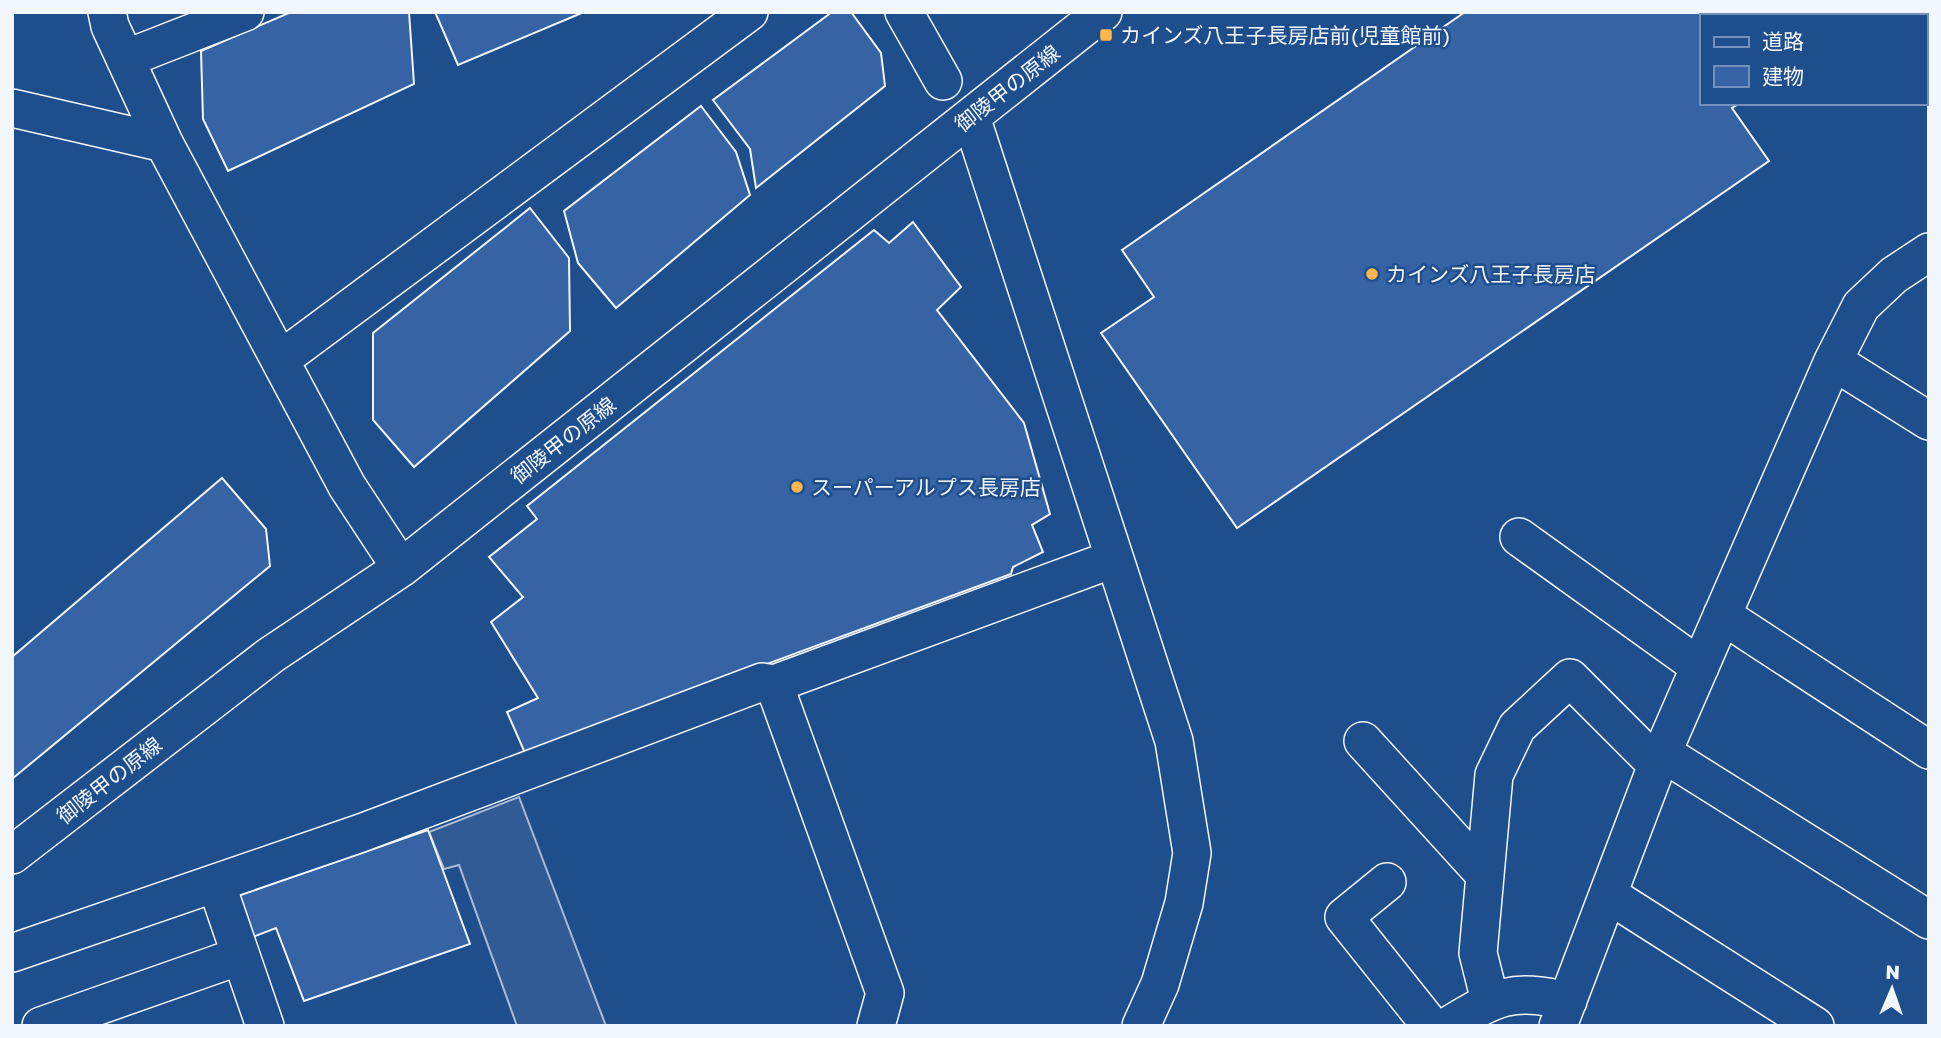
<svg xmlns="http://www.w3.org/2000/svg" width="1941" height="1038" viewBox="0 0 1941 1038" font-family="'Golos Text','Noto Sans JP',sans-serif">
  <style>
    .built { fill: #305b95; stroke: #a8bbd7; stroke-width: 2 }
    .building { fill: #3563a3; stroke: #f2f6ff; stroke-width: 2 }
    .lines { fill: none; stroke-linecap: round; stroke-linejoin: round }
    .minor-casing { stroke: #f2f6ff; stroke-width: 40 }
    .minor { stroke: #1f4e8c; stroke-width: 37 }
    .poi-dot { fill: #ffb74d; stroke: #1f4e8c; stroke-width: 2.5 }
    .labels { text-anchor: middle; dominant-baseline: central; stroke-width: 5; stroke-linejoin: round; paint-order: stroke }
    .poi-label { font-size: 21px; fill: #f2f6ff; stroke: #1f4e8c; text-anchor: start }
    .street-label { font-size: 21px; fill: #f2f6ff; stroke: #1f4e8c }
  </style>
  <rect width="100%" height="100%" fill="#1f4e8c"/>
  <path class="built" d="M519 797 606 1026H517L459 865 444 869 429 832Z"/>
  <path class="building" d="M291 12H409L414 84 228 171 203 119 201 51Z
    M435 12H584L458 65Z
    M832 12H851L881 53 885 86 756 188 750 149 713 100Z
    M1465 12H1839L1842 16H1701V103H1740L1732 108 1769 161 1237 528 1101 333 1154 297 1122 250Z
    M701 106 736 152 750 195 616 308 578 263 564 211Z
    M530 208 569 258 570 331 414 467 373 420V333Z
    M913 222 961 287 937 310 1024 423 1050 514 1032 525 1043 552 1013 567 1011 574 525 753 507 712 538 698 491 622 523 597 489 557 537 519 527 506 874 230 889 243Z
    M222 478 266 529 270 566 12 779V657Z
    M428 830 470 944 304 1001 276 928 250 938 235 897Z"/>
  <g class="lines">
    <defs>
      <path id="minor" d="M107 12 110 26 164 143 347 486 401 568
        M904 12 943 81
        M125 59 245 12
        M12 108 164 143
        M971 117 1174 741 1192 853 1184 903 1160 984 1141 1026
        M280 360 749 12
        M1833 361 1929 421
        M1519 537 1700 667
        M1722 615 1929 750
        M774 684 885 993 876 1026
        M1363 741 1485 875
        M1663 753 1929 920
        M12 855 271 655 401 568 1103 12
        M1387 882 1344 917 1431 1026
        M216 883 265 1026
        M1609 895 1815 1026
        M12 953 361 833 762 682 774 684 1113 559
        M1490 1001 1478 953 1494 775 1517 727 1570 678 1657 765
        M41 1026 240 956
        M1448 1026C1497 996 1511 988 1568 1001
        M1558 1026 1657 765 1833 361 1861 306 1894 275 1929 252"/>
    </defs>
    <use href="#minor" class="minor-casing"/>
    <use href="#minor" class="minor"/>
  </g>
  <g class="poi-dot">
    <rect x="1099" y="28" width="14" height="14" rx="3.5"/>
    <circle cx="1372" cy="274" r="7"/>
    <circle cx="797" cy="487" r="7"/>
  </g>
  <g class="labels">
    <g class="poi-label">
      <text x="1120" y="35">カインズ八王子長房店前(児童館前)</text>
      <text x="1386" y="274">カインズ八王子長房店</text>
      <text x="811" y="487">スーパーアルプス長房店</text>
    </g>
    <g class="street-label">
      <text transform="translate(1007 88) rotate(-38)">御陵甲の原線</text>
      <text transform="translate(563 440) rotate(-38)">御陵甲の原線</text>
      <text transform="translate(109 780) rotate(-38)">御陵甲の原線</text>
    </g>
  </g>
  <rect width="1941" height="1038" fill="none" stroke="#f2f6ff" stroke-width="28"/>
  <rect x="1700" y="14" width="228" height="91" fill="#1f4e8c" stroke="#7391ba" stroke-width="2"/>
  <rect x="1714" y="37" width="35" height="10" fill="#1f4e8c" stroke="#7391ba" stroke-width="2"/>
  <text x="1762" y="49" font-size="21" fill="#f2f6ff">道路</text>
  <rect x="1714" y="66" width="35" height="21" fill="#3563a3" stroke="#7391ba" stroke-width="2"/>
  <text x="1762" y="84" font-size="21" fill="#f2f6ff">建物</text>
  <g transform="translate(1892 989) rotate(2)" stroke="#1f4e8c" stroke-width="5" paint-order="stroke">
  <path d="M0-5L12 26L0 18L-12 26Z" fill="#f2f6ff"/>
  <text y="-10" font-size="19" font-weight="bold" text-anchor="middle" fill="#f2f6ff">N</text>
  </g>
</svg>
